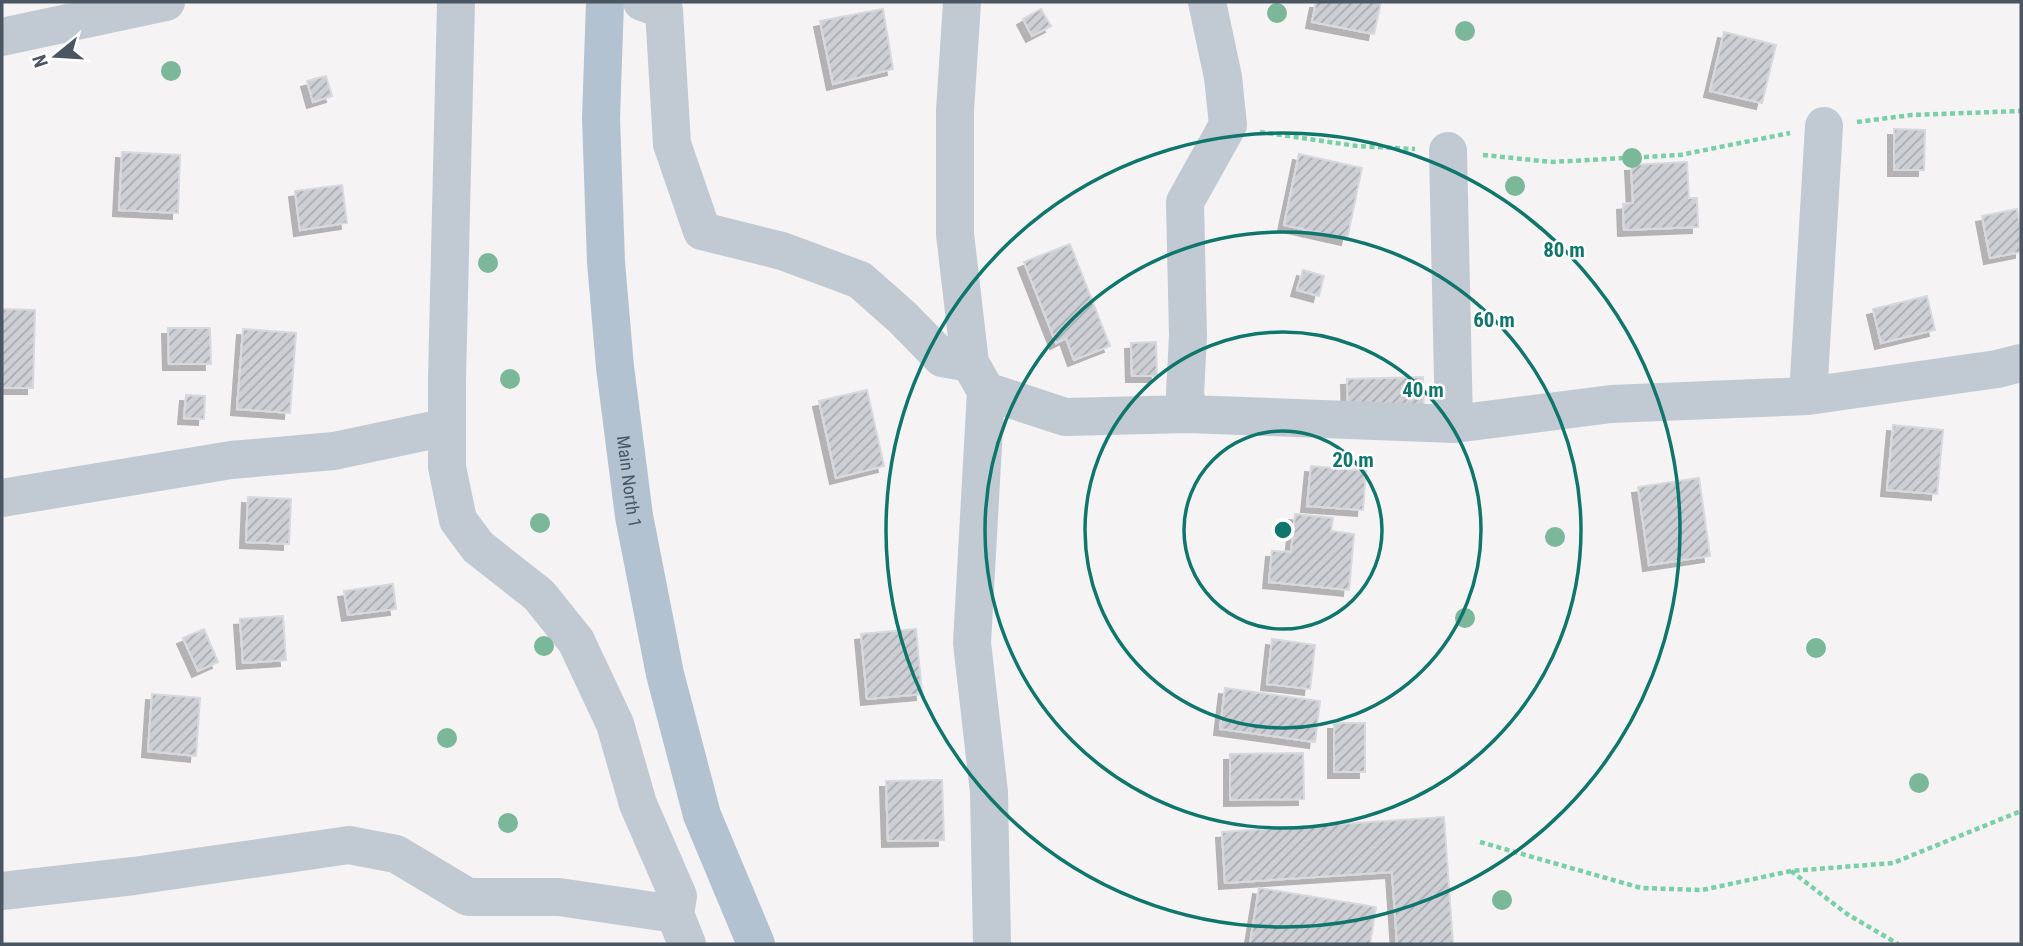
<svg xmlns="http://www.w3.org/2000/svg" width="2023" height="946" viewBox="0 0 2023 946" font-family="'Roboto Condensed',sans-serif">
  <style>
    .building { fill: url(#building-hatch); stroke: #d7d9de; stroke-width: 2; filter: url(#shadow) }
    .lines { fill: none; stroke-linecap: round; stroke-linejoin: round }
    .path { stroke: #7ad0a6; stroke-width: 4.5; stroke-dasharray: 5 3.5; stroke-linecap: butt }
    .minor { stroke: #c1cad2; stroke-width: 38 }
    .major { stroke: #b3c2d1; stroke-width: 38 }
    .tree { fill: #7bb799 }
    .ring { fill: none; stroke: #0f766e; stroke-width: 3.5 }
    .labels { text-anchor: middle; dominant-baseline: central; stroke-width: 5; stroke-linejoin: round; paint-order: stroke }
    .street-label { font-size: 18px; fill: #4a5661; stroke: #fff }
    .centre { fill: #0f766e; stroke: #fff; stroke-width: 3.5 }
    .ring-label { font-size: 21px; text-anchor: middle; font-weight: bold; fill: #0f766e; stroke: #fff; stroke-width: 5; stroke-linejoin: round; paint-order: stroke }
  </style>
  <defs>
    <pattern id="building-hatch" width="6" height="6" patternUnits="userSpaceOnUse" patternTransform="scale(1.75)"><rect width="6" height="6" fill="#cdcfd5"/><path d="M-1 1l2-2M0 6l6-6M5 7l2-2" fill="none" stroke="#a8abb0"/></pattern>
    <filter id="shadow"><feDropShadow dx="-6" dy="6" stdDeviation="0" flood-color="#0004"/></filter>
  </defs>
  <rect width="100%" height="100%" fill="#f5f3f3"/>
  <path class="building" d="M1316 2H1381L1374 34 1312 22Z
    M883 9 893 69 833 84 820 21Z
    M1041 9 1051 26 1032 36 1023 19Z
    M1724 32 1776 45 1762 103 1710 91Z
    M326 76 332 96 313 102 307 81Z
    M1894 129 1925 130 1924 170H1894Z
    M122 152 180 155 178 213 119 210Z
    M1299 154 1362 168 1347 239 1284 225Z
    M1687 162 1689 198H1697L1698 227 1624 230 1623 204 1633 203 1631 165Z
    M342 185 347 223 300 230 295 191Z
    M2017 209 2021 233V252L1990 258 1982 216Z
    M1070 244 1110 346 1074 360 1066 338 1056 343 1024 262Z
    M1303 270 1324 276 1319 296 1297 290Z
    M1927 296 1935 330 1881 343 1873 309Z
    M2 309 35 310 33 388H2Z
    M168 328H210L211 364H169Z
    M243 329 296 333 290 413 237 409Z
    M1156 342 1157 376H1132L1131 343Z
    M1423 377 1424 412 1348 414 1347 379Z
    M867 390 884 466 836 478 819 401Z
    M186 395 205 396 204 419 184 418Z
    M1893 425 1943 430 1937 494 1887 490Z
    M1311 466 1366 471 1363 510 1307 506Z
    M1699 478 1710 556 1649 565 1638 487Z
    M248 497 291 499 289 544 246 542Z
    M1295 514 1333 518 1331 531 1354 534 1349 590 1269 582 1272 551 1291 552Z
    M393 584 396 609 348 615 344 591Z
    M283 616 286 660 243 663 240 619Z
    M204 629 218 662 198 671 183 638Z
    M916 629 922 694 867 699 861 634Z
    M1272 639 1315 645 1310 689 1267 684Z
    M1225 688 1320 701 1315 742 1220 729Z
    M152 694 200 698 196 756 148 751Z
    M1334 723H1365V772H1334Z
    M1303 753 1304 799 1230 800V754Z
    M942 780 944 840 888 841 886 781Z
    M1444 817 1453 944H1397L1392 872 1225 883 1222 832Z
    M1259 888 1376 907 1370 944H1250Z"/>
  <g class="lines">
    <path class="path" d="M1857 122 1911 115 2021 111
      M1260 132 1357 146 1415 149
      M1483 155 1552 162 1680 155 1790 133
      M1480 842 1641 888 1702 890 1791 871 1893 863 2021 811
      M1791 871 1847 914 1898 944"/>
    <path class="minor" d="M456 2 447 379V467L458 520 478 547 539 595 576 641 615 724 638 804 678 896 675 914 687 944
      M642 2 664 10 672 144 702 231 782 251 860 280 903 318 942 358 970 363
      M962 2 955 111V234L970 363 986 391 972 643 989 792 992 944
      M2 37 166 2
      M1448 151 1454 424
      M986 391 1065 417 1189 414 1454 424 1611 404 1808 396 1997 369 2021 363
      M1808 396 1824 126
      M1189 414 1185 394 1188 336 1185 202 1228 125 1223 77 1207 2
      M2 498 231 460 334 451 447 427
      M2 891 134 876 349 845 396 854 468 897H559L675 914"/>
    <path class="major" id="s1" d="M605 2 601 118 606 262 615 367 634 516 665 674 702 815 756 944"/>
  </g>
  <g class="tree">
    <circle cx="1277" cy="13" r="10"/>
    <circle cx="1465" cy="31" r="10"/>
    <circle cx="171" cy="71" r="10"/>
    <circle cx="1632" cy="158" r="10"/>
    <circle cx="1515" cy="186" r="10"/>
    <circle cx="488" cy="263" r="10"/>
    <circle cx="510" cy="379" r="10"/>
    <circle cx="540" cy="523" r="10"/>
    <circle cx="1555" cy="537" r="10"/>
    <circle cx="1465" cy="618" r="10"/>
    <circle cx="544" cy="646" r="10"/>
    <circle cx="1816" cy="648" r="10"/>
    <circle cx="447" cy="738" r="10"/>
    <circle cx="1919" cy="783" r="10"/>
    <circle cx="508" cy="823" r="10"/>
    <circle cx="1502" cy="900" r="10"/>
  </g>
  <g class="ring">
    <circle cx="1283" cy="530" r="99"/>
    <circle cx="1283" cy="530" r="198"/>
    <circle cx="1283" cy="530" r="298"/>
    <circle cx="1283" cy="530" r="397"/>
  </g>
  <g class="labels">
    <g class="street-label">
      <text stroke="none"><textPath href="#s1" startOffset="481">Main North 1</textPath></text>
    </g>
  </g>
  <circle cx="1283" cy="530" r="10" class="centre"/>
  <g class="ring-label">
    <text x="1564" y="257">80 m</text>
    <text x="1494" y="327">60 m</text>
    <text x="1423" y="397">40 m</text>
    <text x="1353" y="467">20 m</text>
  </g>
  <rect width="2023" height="946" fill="none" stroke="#4a5661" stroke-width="7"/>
  <g transform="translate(56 56) rotate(252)" stroke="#ffffff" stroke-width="5" paint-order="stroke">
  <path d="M0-5L12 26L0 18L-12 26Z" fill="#4a5661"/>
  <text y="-10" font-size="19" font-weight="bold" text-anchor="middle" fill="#4a5661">N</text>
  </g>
</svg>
